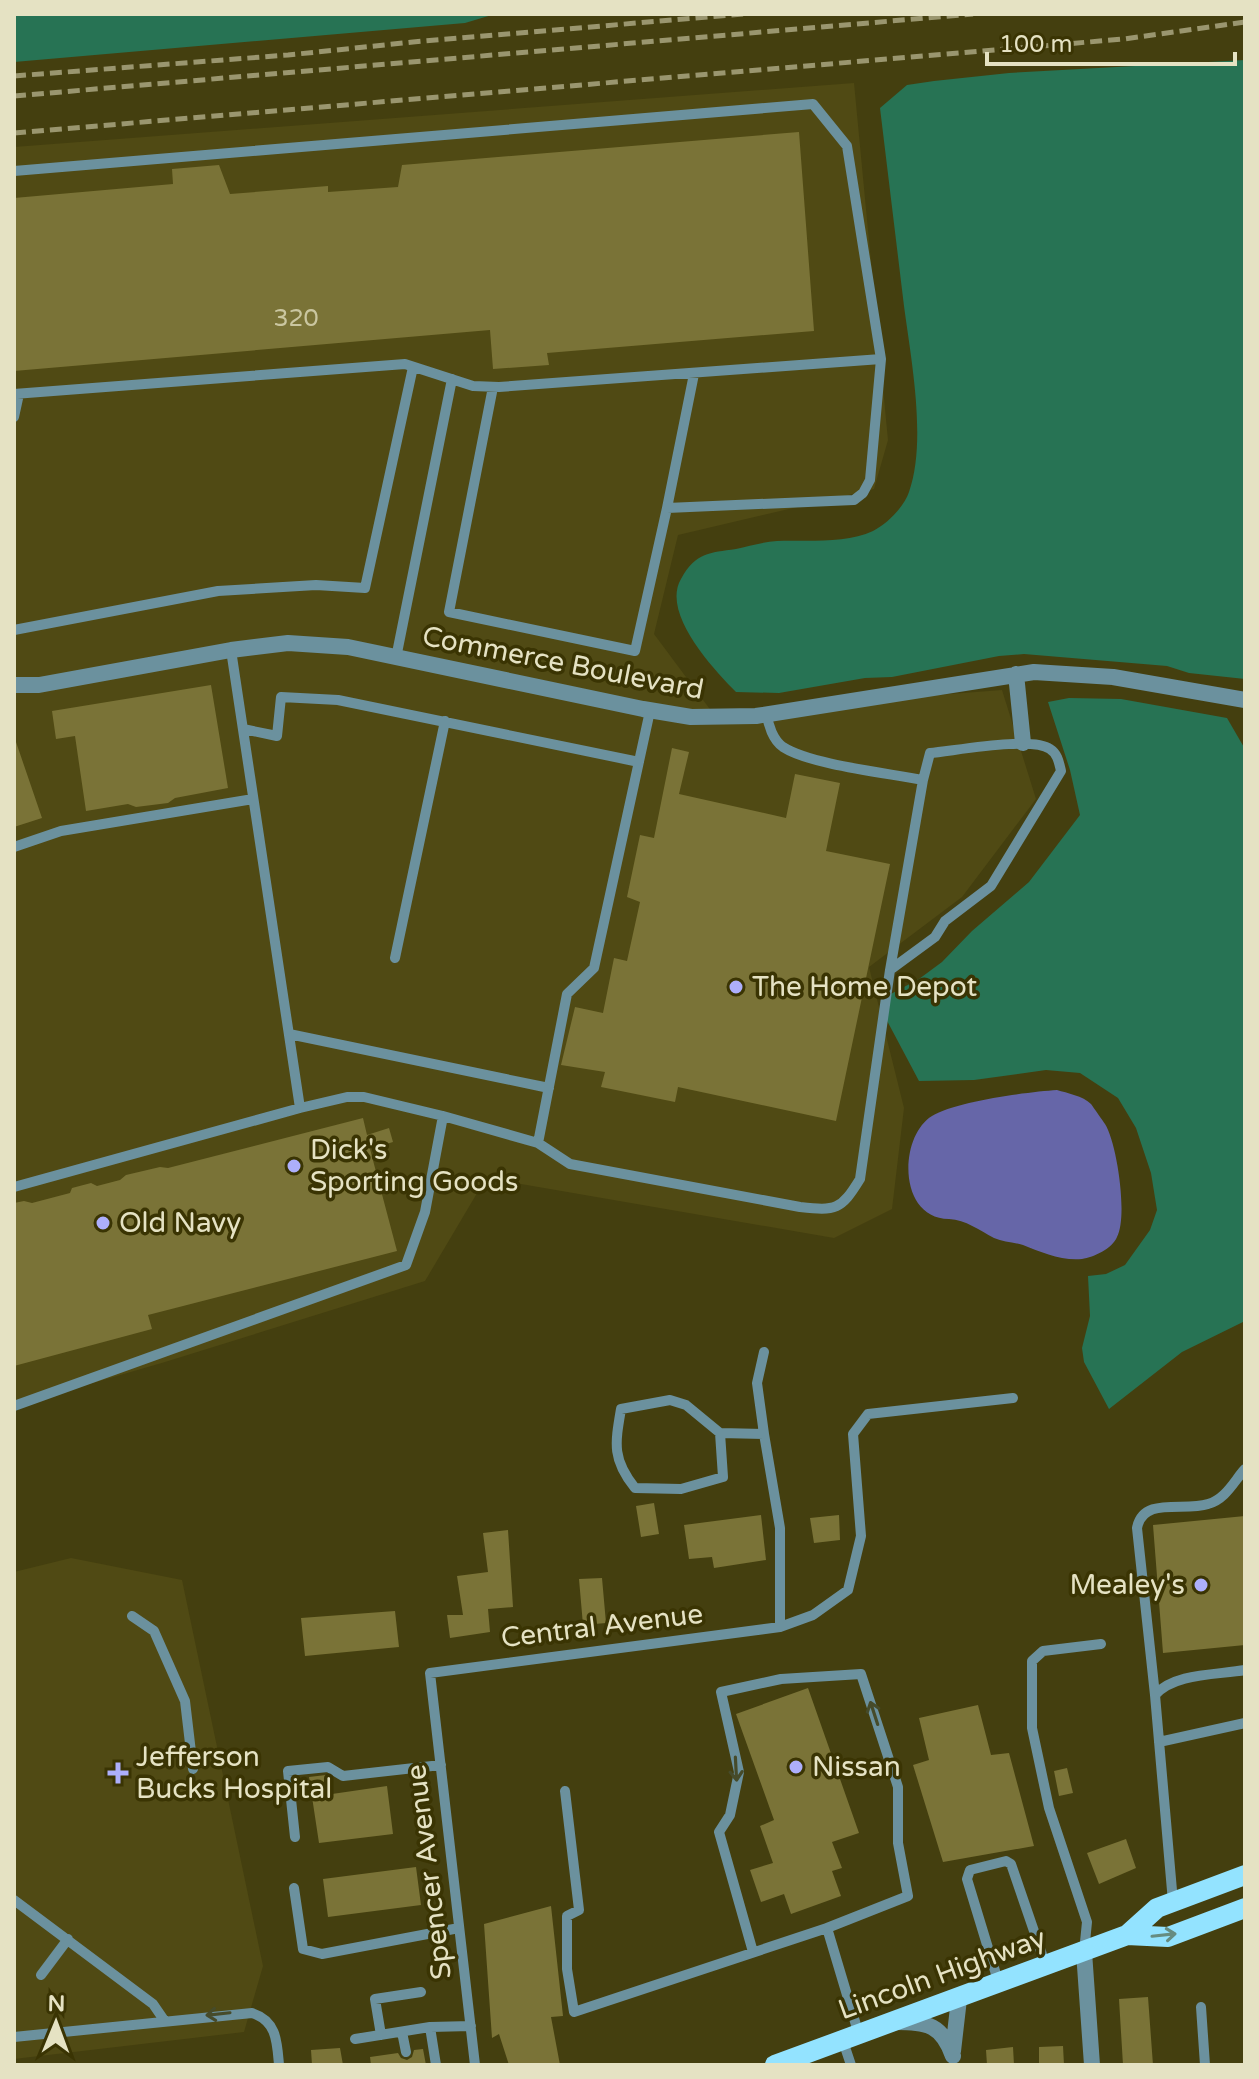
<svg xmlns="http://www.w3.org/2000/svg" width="1259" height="2079" viewBox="0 0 1259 2079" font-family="'Varela Round',sans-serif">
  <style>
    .built { fill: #504a14 }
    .green { fill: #277354 }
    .water { fill: #6666a8 }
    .building { fill: #7a7337 }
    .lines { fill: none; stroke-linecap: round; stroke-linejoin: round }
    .service { stroke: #6b919e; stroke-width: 10 }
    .minor { stroke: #6b919e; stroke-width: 16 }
    .primary { stroke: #93e3ff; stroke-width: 20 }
    .rail { stroke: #9a966f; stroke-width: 5; stroke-dasharray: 12 6; stroke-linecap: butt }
    .oneway { stroke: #464b2a }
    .oneway2 { stroke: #668c81 }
    .poi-dot { fill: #adaffb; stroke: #3a3403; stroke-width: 3 }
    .labels { text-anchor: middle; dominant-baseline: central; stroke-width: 7; stroke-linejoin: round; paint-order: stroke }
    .number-label { font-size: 24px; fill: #cac6a0 }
    .street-label { font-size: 28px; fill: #e5e2c3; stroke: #3a3403 }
    .poi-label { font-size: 28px; fill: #e5e2c3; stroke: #3a3403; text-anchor: start }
  </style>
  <rect width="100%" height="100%" fill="#443f0f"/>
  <path class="built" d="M854 83 888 440 874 489 678 535 654 634 712 712 1002 690 1036 799 962 897 869 967 904 1108 892 1209 834 1238 486 1178 425 1281 165 1362 14 1406V147Z
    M71 1558 182 1580 263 1966 244 2032 14 2059V1572Z"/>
  <path class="green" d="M14 14H495L465 23 14 62Z
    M1245 60V679L1189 673 1167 666 1024 654 999 656 892 677 865 678 779 693 736 692C713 669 661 613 681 579 696 552 709 553 736 549 749 546 763 542 777 541 806 540 846 544 873 531 887 524 904 507 909 492 927 441 911 359 904 306 896 240 888 174 880 108L907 85 934 81 1009 73Z
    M1069 698 1121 699 1227 718 1245 749V1321L1182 1352 1109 1409 1084 1362 1082 1348 1090 1316 1088 1276 1106 1274 1125 1265 1150 1230 1157 1210 1151 1173 1136 1128 1118 1098 1080 1073 1046 1070 974 1080 919 1081 884 1015 889 995 919 979 942 962 972 931 1029 882 1080 815 1070 770 1048 702Z"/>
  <path class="water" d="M1057 1090C1067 1093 1083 1096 1091 1104 1093 1107 1103 1121 1105 1124 1117 1143 1128 1217 1117 1237 1112 1249 1094 1257 1082 1259 1061 1261 1041 1252 1023 1245 1013 1242 1003 1242 994 1238 979 1230 966 1220 949 1219 897 1218 899 1136 932 1116 956 1101 1028 1092 1057 1090Z"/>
  <path class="building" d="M799 132 814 331 547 353 549 365 493 369 490 330 14 371V198L173 184 172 169 219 165 230 194 328 186V192L398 187 402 165Z
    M211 685 228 788 175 798 168 803 136 807 128 804 86 811 75 736 56 739 52 711Z
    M14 742H16L42 818 14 827Z
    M672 748 689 752 679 794 786 818 795 774 840 783 826 851 890 864 836 1121 678 1087 675 1102 601 1087 605 1072 561 1065 575 1007 603 1013 614 958 627 961 640 902 627 897 640 835 654 838Z
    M363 1118 367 1135 389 1128 393 1142 370 1149 397 1251 148 1315 152 1329 14 1366V1203L24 1201 32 1203 70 1193 72 1188 91 1183 97 1186 120 1180 126 1175 160 1167 168 1168Z
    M654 1503 659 1534 641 1537 636 1506Z
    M761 1515 766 1560 714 1568 712 1557 689 1559 684 1525Z
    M839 1515 840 1540 814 1543 810 1518Z
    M1245 1516V1645L1163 1653 1153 1525Z
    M508 1530 513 1607 488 1609 490 1632 450 1638 447 1615H463L457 1576 488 1572 483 1533Z
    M602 1578 606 1623 583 1625 579 1579Z
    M395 1611 399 1647 305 1656 301 1618Z
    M808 1688 859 1833 832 1842 842 1868 832 1871 841 1896 791 1914 784 1894 761 1902 750 1870 773 1863 760 1826 774 1820 736 1714Z
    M978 1705 991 1755 1009 1753 1034 1846 943 1862 913 1765 929 1760 919 1718Z
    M1067 1768 1073 1793 1059 1796 1054 1771Z
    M326 1775 330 1778 332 1794 387 1786 393 1834 319 1843 309 1777Z
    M1126 1839 1136 1868 1099 1884 1087 1853Z
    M416 1867 421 1905 328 1917 323 1879Z
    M551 1906 563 2016 551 2017 560 2065H509L499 2034 492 2038 484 1924Z
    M1148 1997 1153 2065H1123L1119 1999Z
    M1063 2046 1064 2065H1039V2047Z
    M1013 2047 1014 2065H987L986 2050Z
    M340 2048 343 2065H312L311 2050Z
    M423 2049 426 2065H371L370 2057 398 2053 401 2058 407 2060 412 2057 414 2050Z"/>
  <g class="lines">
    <path class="service" d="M14 171 813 104 847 146 881 359 499 387 473 386 405 364 14 394
      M493 387 449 612 635 651 667 508 854 500 863 493 870 480 881 359
      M14 417 19 394
      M667 508 694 374
      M14 630 218 591 316 585 365 588 413 367
      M231 650 300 1108
      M396 658 452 379
      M243 729 277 736 281 697 338 700 639 762
      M14 847 61 831 253 799
      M395 958 445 721
      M890 970 935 937 945 921 991 886 1061 771C1059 763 1058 754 1050 749 1032 736 954 751 930 753L923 780
      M289 1034 549 1088
      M538 1143 567 994 594 968 650 711
      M14 1187 300 1108 347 1097H364L443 1116
      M14 1406 406 1265 425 1212 443 1116 538 1143 570 1164 800 1207C836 1211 841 1210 860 1179L890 970 923 780C888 773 811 765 783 747 773 740 768 725 767 714
      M720 1433 723 1477 681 1489 635 1488C612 1459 615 1444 621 1409L670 1400 686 1405 720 1433 764 1434 780 1528V1627
      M764 1434 757 1383 764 1352
      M132 1616 154 1631 185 1701 193 1769
      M1155 1695 1137 1528C1143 1496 1184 1512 1208 1504 1226 1499 1234 1481 1245 1469
      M1159 1742 1245 1723
      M565 1791 579 1910 567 1916V1969L574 2012 827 1928
      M295 1837 288 1771 328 1767 343 1776 441 1765
      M294 1888 303 1949 322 1954 459 1928
      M14 1900 153 2004 164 2020
      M1173 1902 1155 1695C1174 1673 1217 1675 1245 1670
      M753 1952 719 1832 730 1815 739 1772 721 1692 781 1679 861 1674 898 1787V1843L908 1896 827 1928 859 2035
      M1084 1952 1087 1922 1049 1808 1032 1728V1661L1043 1651 1101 1644
      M41 1975 68 1939
      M999 1984 967 1879 970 1870 1006 1861 1011 1864 1046 1966
      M1201 2007 1205 2065
      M430 2027 436 2065
      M402 2032 406 2052
      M381 2035 375 1999 421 1992
      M14 2037 252 2013C277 2021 277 2042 279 2065
      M355 2039 430 2027 471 2026
      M843 2041 851 2065
      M475 2065 430 1673 780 1627 813 1615 848 1590 861 1536 853 1434 868 1414 1013 1398"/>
    <path class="minor" d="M1016 674 1023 743
      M14 685H39L231 650 288 643 348 647 643 709 691 717 756 716 1034 672 1113 677 1245 700
      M1084 1952 1092 2065
      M896 2022C928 2022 942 2025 953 2056
      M953 2051 959 1999"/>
    <path class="primary" d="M1127 1935 1168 1937 1245 1908
      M775 2065 1127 1935 1157 1908 1245 1875"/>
    <path class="rail" d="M14 76 288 55 413 42 743 14
      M14 96 973 14
      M14 133 1124 39 1245 22"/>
  </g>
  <defs><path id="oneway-shaft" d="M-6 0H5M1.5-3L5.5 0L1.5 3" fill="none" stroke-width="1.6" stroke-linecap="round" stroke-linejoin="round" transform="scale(2)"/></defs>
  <g class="oneway">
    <use href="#oneway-shaft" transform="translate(874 1713) rotate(-108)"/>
    <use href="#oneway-shaft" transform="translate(736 1769) rotate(87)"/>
    <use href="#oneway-shaft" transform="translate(218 2014) rotate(174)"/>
  </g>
  <use class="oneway2" href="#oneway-shaft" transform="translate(1164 1935) rotate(-6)"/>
  <g class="poi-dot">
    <circle cx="736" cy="987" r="8"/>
    <circle cx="294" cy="1166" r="8"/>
    <circle cx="103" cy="1223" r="8"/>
    <circle cx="1201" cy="1585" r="8"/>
    <circle cx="796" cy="1767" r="8"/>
    <path d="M114 1761h8v8h8v8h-8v8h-8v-8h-8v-8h8z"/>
  </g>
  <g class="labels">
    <g class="number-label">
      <text x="296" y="318">320</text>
    </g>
    <g class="street-label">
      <text transform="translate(563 663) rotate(11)">Commerce Boulevard</text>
      <text transform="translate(602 1626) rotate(-7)">Central Avenue</text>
      <text transform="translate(429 1872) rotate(-97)">Spencer Avenue</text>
      <text transform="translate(942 1974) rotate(-20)">Lincoln Highway</text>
    </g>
    <g class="poi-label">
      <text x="752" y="987">The Home Depot</text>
      <text x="310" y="1150">Dick's<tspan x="310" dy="32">Sporting Goods</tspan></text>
      <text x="119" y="1223">Old Navy</text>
      <text x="1185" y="1585" text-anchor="end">Mealey's</text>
      <text x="136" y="1757">Jefferson<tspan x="136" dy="32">Bucks Hospital</tspan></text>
      <text x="812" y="1767">Nissan</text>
    </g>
  </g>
  <rect width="1259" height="2079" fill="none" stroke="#e5e2c3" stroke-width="32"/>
  <g transform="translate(56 2023) rotate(1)" stroke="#3a3403" stroke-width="6" paint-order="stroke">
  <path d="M0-6L14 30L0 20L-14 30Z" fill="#e5e2c3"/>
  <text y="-12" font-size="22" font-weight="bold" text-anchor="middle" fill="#e5e2c3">N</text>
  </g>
  <path d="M987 52v12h248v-12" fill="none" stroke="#e5e2c3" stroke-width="4"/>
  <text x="999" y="52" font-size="24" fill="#e5e2c3" stroke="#3a3403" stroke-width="6" paint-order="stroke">100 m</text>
</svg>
